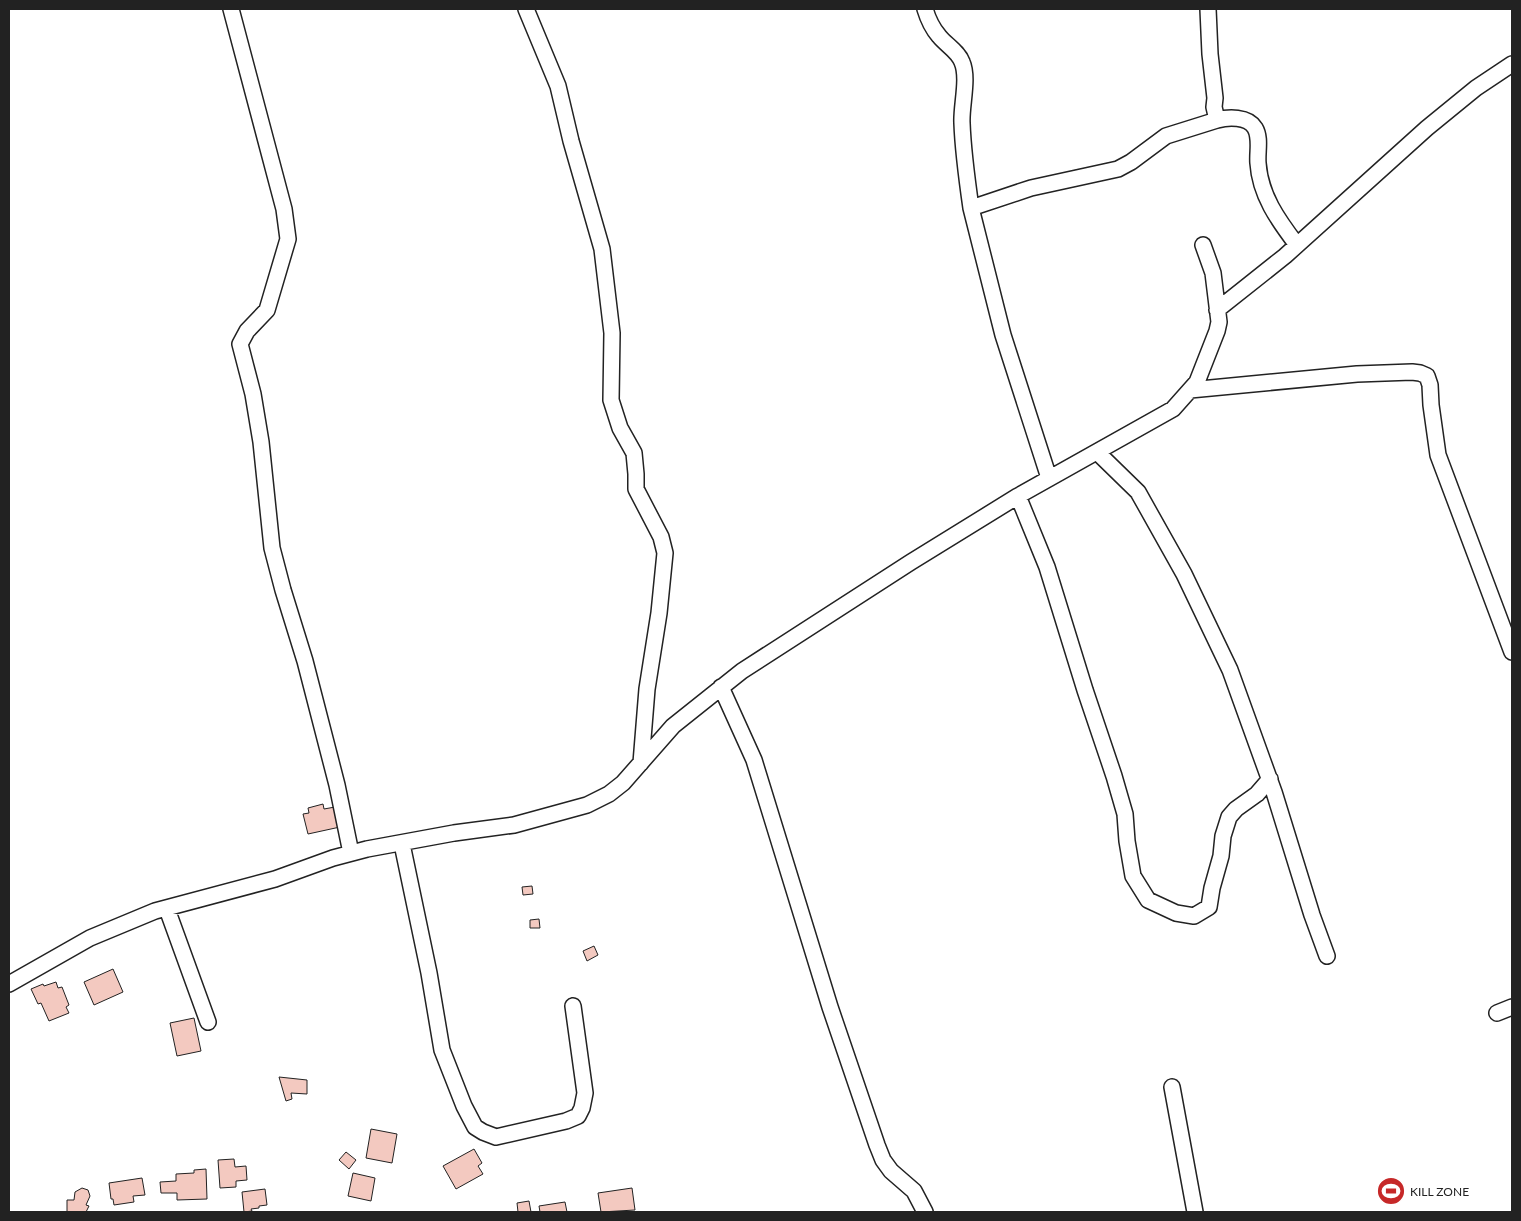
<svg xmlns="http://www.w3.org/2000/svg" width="1521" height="1221" viewBox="0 0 1521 1221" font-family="Lato,sans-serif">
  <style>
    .building { fill: #f3c9c0; stroke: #222 }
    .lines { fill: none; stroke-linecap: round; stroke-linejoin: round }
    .minor-casing { stroke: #222; stroke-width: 18 }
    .minor { stroke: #fff; stroke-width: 15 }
    .labels { text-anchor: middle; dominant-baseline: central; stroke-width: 4; stroke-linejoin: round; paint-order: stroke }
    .poi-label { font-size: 12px; fill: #222; stroke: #fff; text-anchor: start }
  </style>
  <rect width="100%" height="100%" fill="#fff"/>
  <path class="building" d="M323 804 324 809 335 807 340 827 308 834 303 814 309 813 308 808Z
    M532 886 533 894 523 895 522 887Z
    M539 919 540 928H530V920Z
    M594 946 598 955 587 961 583 951Z
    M113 969 123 992 94 1005 84 982Z
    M56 982 58 988 62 987 69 1005 66 1007 69 1013 49 1021 41 1003 38 1004 31 989 43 984 44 986Z
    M194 1018 201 1051 177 1056 170 1023Z
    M279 1077 307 1080V1094L291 1093 292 1099 286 1101Z
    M371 1129 397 1134 392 1163 366 1158Z
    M474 1149 482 1163 478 1166 483 1174 456 1189 443 1166Z
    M346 1152 356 1160 349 1169 339 1160Z
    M234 1159 235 1167 246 1166 247 1180 236 1181V1187L220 1188 218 1160Z
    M206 1169 207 1199 177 1200V1193H161L160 1182 176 1181V1174L194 1173V1170Z
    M353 1173 375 1178 371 1201 348 1196Z
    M142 1178 145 1195 133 1196 134 1202 114 1205 113 1199H111L109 1183Z
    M82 1188 88 1190 90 1196 86 1205 89 1206 86 1212H67V1200H74L75 1192Z
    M632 1188 635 1210 601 1212 598 1193Z
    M265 1189 267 1205 259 1206V1208L251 1209 252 1211 244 1212 242 1192Z
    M529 1201 531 1212H518L517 1203Z
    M565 1202 567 1212H540L539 1206Z"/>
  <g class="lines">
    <defs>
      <path id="minor" d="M231 9 284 209 288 239 267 310 247 331 240 344 253 394 261 442 272 548 283 590 305 661 337 785 351 853
        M526 9 558 86 571 141 602 249 612 333 611 400 620 428 634 453 636 474V489L661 537 665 553 659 613 647 689 641 763
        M925 9C928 19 932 28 939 36 946 45 958 51 962 62 969 78 961 106 962 123 963 152 967 180 971 208
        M1217 120C1228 117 1248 116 1255 128 1261 138 1257 152 1258 163 1260 195 1278 220 1297 245
        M1217 310 1285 256 1427 128 1476 88 1512 64
        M1190 390 1357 374 1412 372 1420 373 1427 376 1430 385 1431 405 1438 455 1512 652
        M1097 452 1138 492 1184 574 1230 670 1274 792 1312 915 1327 956
        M1049 478 1003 335 971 208 1031 188 1118 169 1131 162 1166 136 1217 120 1214 107 1215 98 1210 54 1208 9
        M1018 496 1047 567 1085 690 1114 776 1125 814 1127 841 1133 876 1148 900 1176 913 1194 916 1209 907 1212 888 1221 856 1223 836 1229 817 1236 809 1257 794 1270 779
        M721 687 754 760 830 1007 877 1145 883 1160 891 1171 914 1191 925 1212
        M402 844 429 973 442 1050 464 1106 475 1127 483 1132 496 1137 566 1121 578 1116 582 1108 585 1093 573 1006
        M167 909 208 1022
        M9 984 90 938 155 911 275 879 333 858 367 849 454 833 514 825 587 805 609 794 623 783 673 726 742 671 911 562 1018 496 1173 409 1197 382 1217 331 1219 322 1213 273 1203 245
        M1497 1013 1512 1007
        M1172 1087 1195 1212"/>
    </defs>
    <use href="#minor" class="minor-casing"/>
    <use href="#minor" class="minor"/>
  </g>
  <defs>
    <symbol id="stadium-disc" viewBox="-11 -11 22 22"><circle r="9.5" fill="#c62828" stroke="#fff"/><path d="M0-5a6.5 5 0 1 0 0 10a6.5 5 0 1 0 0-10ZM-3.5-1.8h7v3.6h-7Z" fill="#fff"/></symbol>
  </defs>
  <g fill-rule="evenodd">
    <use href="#stadium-disc" x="1375" y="1175" width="32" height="32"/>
  </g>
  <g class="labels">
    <g class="poi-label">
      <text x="1410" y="1191">KILL ZONE</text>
    </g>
  </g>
  <rect width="1521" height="1221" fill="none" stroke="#222222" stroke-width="20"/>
</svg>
